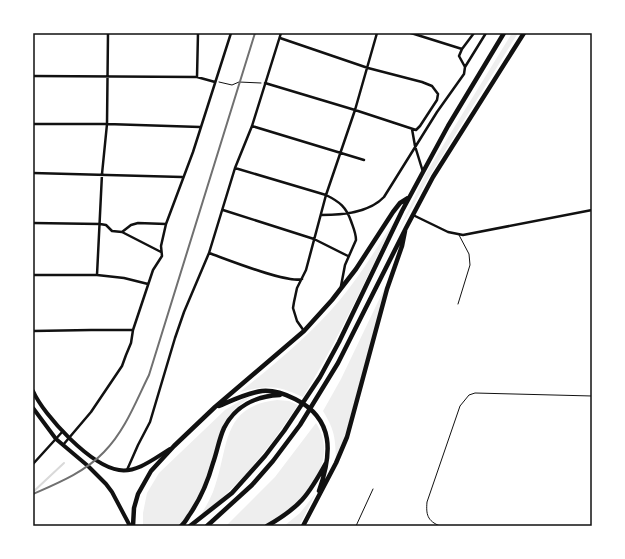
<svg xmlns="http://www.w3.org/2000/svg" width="625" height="559" viewBox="0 0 625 559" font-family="Lato,sans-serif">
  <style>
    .green { fill: #eee }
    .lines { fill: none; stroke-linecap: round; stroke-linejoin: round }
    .stream { stroke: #d9d9d9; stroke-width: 2 }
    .path { stroke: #111; stroke-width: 1 }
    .service { stroke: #111; stroke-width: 1 }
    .minor { stroke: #111; stroke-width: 2.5 }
    .primary { stroke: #111; stroke-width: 4 }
    .motorway { stroke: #111; stroke-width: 4.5 }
    .rail { stroke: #707070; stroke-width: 2 }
    .neatline { fill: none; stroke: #111; stroke-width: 1.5 }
  </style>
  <rect width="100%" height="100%" fill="#fff"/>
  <path class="green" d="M512 33H518L429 177 396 236 425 175Z
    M395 220C366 279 338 340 303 397 277 385 268 385 240 392 275 364 310 335 339 301 360 276 377 247 395 220Z
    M387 283 347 429 336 459C335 437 335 431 323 411L341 379Z
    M253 396C238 404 229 414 221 429L205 484 195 505 179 526H143V513L147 493 159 473 225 410 243 399Z
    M277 400 289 401 298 405 273 441 246 474 195 525C202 512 211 500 215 486 229 445 222 406 277 400Z
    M316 423C338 457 311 494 283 514 279 518 274 523 269 525 263 528 234 526 226 526L275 477Z
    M316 493 299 526H284L300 513Z"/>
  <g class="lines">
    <path class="stream" d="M33 492 64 463"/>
    <path class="path" d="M219 82 232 85 239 82 261 83"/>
    <path class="service" d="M458 304 470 265 469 254 459 235
      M356 526 373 489
      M440 526C427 521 426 514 427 502L460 406 469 395 475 393 592 396"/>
    <path class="minor" d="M411 33 462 49
      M465 67 486 33
      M33 76 197 77 215 82
      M197 77 198 33
      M265 83 355 110 416 130 420 126 437 100 438 94 432 86 422 82 368 68 280 38
      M33 124H107L200 127
      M252 126 364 160
      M412 129 415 146 423 172
      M235 168 326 195C340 202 346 207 351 221 353 227 356 233 356 240L345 265 341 286
      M33 173 182 177
      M223 210 314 239 348 256
      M321 215C342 215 369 213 384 197L437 112 464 74 465 67 459 56 462 49 474 33
      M413 215 448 232 463 235 592 210
      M33 223 100 224 106 225 112 231 122 232 131 225 138 223 166 224
      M122 232 161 252
      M209 253C226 259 288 284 302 279
      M33 275H97L124 278 148 284
      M97 275 102 174 107 124 108 33
      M33 331 91 330H133
      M304 331 297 321 293 308 294 302 297 288 306 270 326 195 355 110 377 33
      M63 445 91 412 122 366 126 355 131 343 133 330 153 270 162 256 161 246 166 224 193 152 231 33
      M33 464 63 431
      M127 470 138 445 150 422 175 338 184 312 209 253 235 168 252 126 281 33"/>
    <path class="primary" d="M33 391C44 416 91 466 119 470 137 473 155 458 170 449
      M33 408 56 439 88 466 106 484 112 492 130 526"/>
    <path class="motorway" d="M219 406C233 400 247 393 262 391 273 390 285 394 295 399 335 419 332 454 319 491
      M133 526 134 508 138 494 151 471 174 446 215 407 304 331 332 300 356 269 393 212 400 203 408 198
      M181 526C185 523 187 518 190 514 201 498 208 481 213 463 217 452 219 439 224 428 235 406 256 396 280 395
      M190 526 232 493 265 456 284 431 320 377 339 342 402 211 423 172 448 126 504 33
      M207 526 252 485 273 461 300 425 338 363 406 228 433 177 524 33
      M267 526C300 507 308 496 326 463
      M303 526 336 463 347 437 387 289 402 246 405 231"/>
    <path class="rail" d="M33 494C58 483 85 472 104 452 125 431 136 401 149 375L255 33"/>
  </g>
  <rect width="625" height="559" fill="none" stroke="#ffffff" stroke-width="68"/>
  <rect x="34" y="34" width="557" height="491" class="neatline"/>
</svg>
